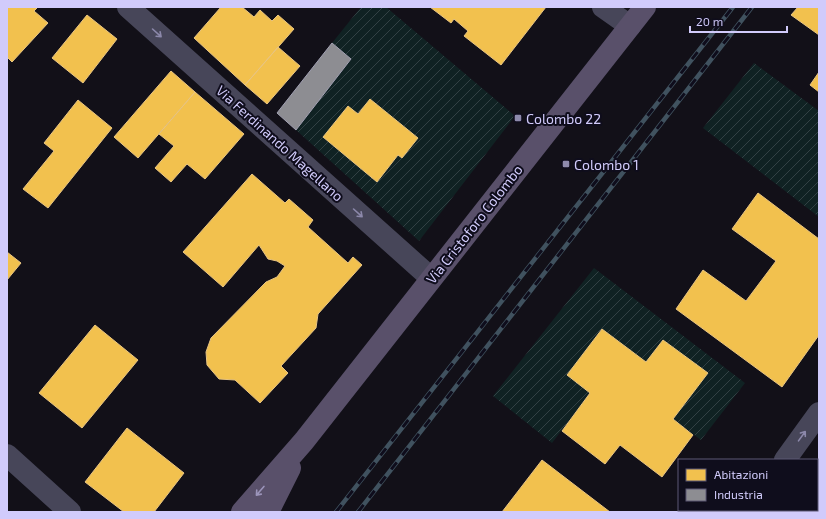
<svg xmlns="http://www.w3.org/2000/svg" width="826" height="519" viewBox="0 0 826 519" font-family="'Exo 2',sans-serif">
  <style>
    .garden { fill: url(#garden-furrows); fill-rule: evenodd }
    .homes { fill: #f2c14e; stroke: #e8c482 }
    .industry { fill: #8d8d92; stroke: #a1a0b2 }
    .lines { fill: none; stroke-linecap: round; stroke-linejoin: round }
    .minor { stroke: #474659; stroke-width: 22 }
    .primary { stroke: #59506a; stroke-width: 22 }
    .rail-casing { stroke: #40525f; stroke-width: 4.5 }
    .rail { stroke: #0f0d1c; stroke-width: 3; stroke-dasharray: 9; stroke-linecap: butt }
    .oneway { stroke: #8c88aa }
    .oneway2 { stroke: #9b94ba }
    .poi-dot { fill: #8e8aac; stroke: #0f0d1c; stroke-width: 1.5 }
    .labels { text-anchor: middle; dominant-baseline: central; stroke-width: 4; stroke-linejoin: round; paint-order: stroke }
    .poi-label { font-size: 14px; fill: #d1cbfb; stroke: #0f0d1c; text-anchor: start }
    .street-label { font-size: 14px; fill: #d1cbfb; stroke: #0f0d1c }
  </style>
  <defs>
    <pattern id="garden-furrows" width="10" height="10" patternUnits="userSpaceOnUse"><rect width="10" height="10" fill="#102223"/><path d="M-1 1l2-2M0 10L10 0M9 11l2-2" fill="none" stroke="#324144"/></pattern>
  </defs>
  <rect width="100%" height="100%" fill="#121018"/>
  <path class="garden" d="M361 7H386L515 116 419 241 296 130 351 59 332 43ZM370 99 418 138 402 158 398 155 377 182 323 137 348 107 358 114Z
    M754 63 819 111 818 203 819 217 703 128Z
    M594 268 745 383 701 440 673 419 707 373 663 340 646 362 602 329 567 375 590 393 552 443 493 396Z"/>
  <path class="homes" d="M7 7H38L34 11 48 23 12 62 7 57Z
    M221 7H242L254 17 260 10 272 21 278 15 294 29 245 85 194 38Z
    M430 7H546L501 65 464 36 468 31 454 19 451 23Z
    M798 7H819V35L791 15Z
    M87 15 117 39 83 83 52 58Z
    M278 47 300 66 267 104 245 85Z
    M171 71 195 92 138 158 114 137Z
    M819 72V92L810 85Z
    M195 92 244 134 205 179 187 164 171 182 155 168 174 146 159 134Z
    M370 99 418 138 402 158 398 155 377 182 323 137 348 106 358 114Z
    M78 100 112 128 48 208 23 189 54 151 44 143Z
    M252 174 285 203 289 199 313 220 308 227 348 263 353 257 362 265 318 314 316 328 281 366 288 373 260 403 235 380 219 379 207 365 206 352 211 338 266 282 277 277 285 266 277 261 268 259 259 245 223 287 183 252Z
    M758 193 819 239V335L782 387 676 309 703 270 746 301 776 261 732 229Z
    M7 252 21 263 7 280Z
    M95 325 138 360 82 428 39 393Z
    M602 329 646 362 663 340 708 373 673 419 693 435 662 477 620 445 605 464 562 431 590 393 567 375Z
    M127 428 184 473 154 512H124L85 482Z
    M542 460 610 512H502Z"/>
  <path class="industry" d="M332 43 351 59 296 130 277 113Z"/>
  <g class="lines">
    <path class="minor" d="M128 7 431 278
      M603 7 630 26
      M7 455 70 512
      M785 460 819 413
      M748 512 749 510"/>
    <path class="primary" d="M242 512 304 441 645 7
      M268 512 290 468"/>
    <defs>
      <path id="rail" d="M336 512 733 7
        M358 512 752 7"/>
    </defs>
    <use href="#rail" class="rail-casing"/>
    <use href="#rail" class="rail"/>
  </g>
  <defs><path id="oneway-shaft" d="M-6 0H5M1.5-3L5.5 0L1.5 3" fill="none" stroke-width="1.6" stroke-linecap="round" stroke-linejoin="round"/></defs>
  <g class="oneway">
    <use href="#oneway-shaft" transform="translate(157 33) rotate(42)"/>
    <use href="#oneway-shaft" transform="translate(358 213) rotate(42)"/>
    <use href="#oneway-shaft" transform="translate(802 436) rotate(-54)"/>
  </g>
  <use class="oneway2" href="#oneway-shaft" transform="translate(260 491) rotate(131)"/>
  <g class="poi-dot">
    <rect x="514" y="114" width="8" height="8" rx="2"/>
    <rect x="562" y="160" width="8" height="8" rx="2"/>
  </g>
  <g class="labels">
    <g class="poi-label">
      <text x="526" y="118">Colombo 22</text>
      <text x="574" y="164">Colombo 1</text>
    </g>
    <g class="street-label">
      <text transform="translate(280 143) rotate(42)">Via Ferdinando Magellano</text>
      <text transform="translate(474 224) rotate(-52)">Via Cristoforo Colombo</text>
    </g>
  </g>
  <rect width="826" height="519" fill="none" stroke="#d1cbfb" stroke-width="16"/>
  <rect x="678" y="459" width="140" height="52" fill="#0f0d1c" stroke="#5d5975"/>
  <rect x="686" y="469" width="20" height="12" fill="#f2c14e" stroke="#5d5975"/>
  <text x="714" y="479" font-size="12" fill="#d1cbfb">Abitazioni</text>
  <rect x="686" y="489" width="20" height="12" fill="#8d8d92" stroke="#5d5975"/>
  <text x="714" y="499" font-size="12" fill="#d1cbfb">Industria</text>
  <path d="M690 26v6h97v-6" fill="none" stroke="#d1cbfb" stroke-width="2"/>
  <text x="696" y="26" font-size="12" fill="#d1cbfb" stroke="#0f0d1c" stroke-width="3" paint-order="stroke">20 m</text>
</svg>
